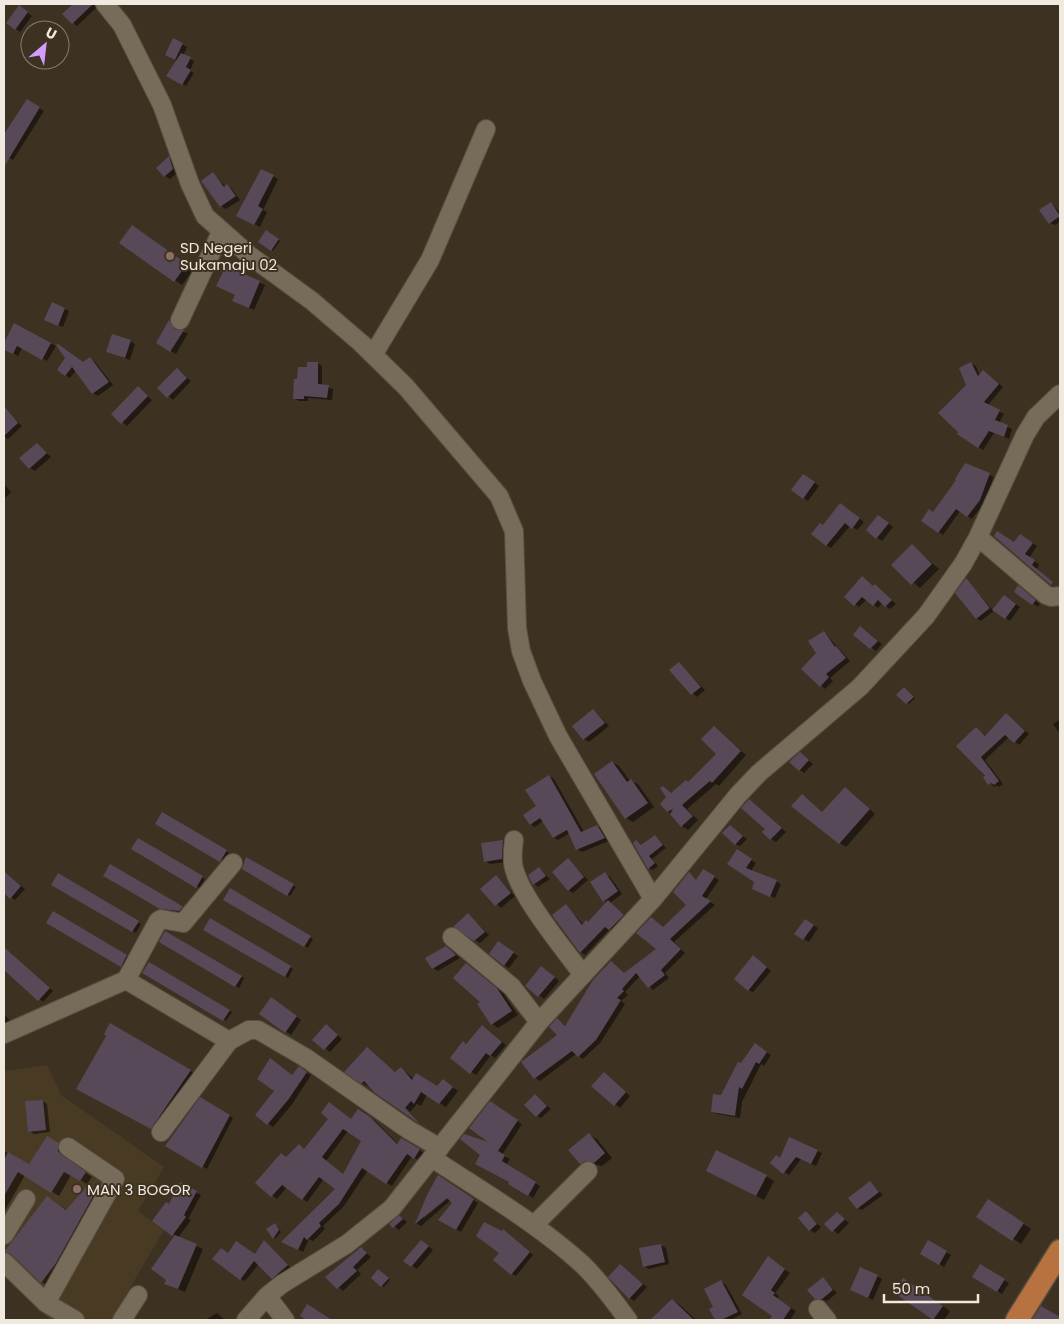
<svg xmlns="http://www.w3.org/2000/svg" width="1064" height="1324" viewBox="0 0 1064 1324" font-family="Poppins,sans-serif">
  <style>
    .built { fill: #493a24 }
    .shadow { fill: #0007; fill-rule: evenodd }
    .building { fill: #584958; fill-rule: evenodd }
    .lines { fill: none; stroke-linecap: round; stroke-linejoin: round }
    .minor-casing { stroke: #594f41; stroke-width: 20 }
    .major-casing { stroke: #594f41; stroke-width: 25 }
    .minor { stroke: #776b59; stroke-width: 18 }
    .major { stroke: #b77240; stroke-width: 22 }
    .education-dot { fill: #8d6e63; stroke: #3d3222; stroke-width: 2 }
    .labels { text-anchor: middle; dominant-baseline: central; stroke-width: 4; stroke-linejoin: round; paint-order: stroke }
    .poi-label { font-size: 15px; fill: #f0e9df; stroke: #3d3222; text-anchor: start }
  </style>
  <rect width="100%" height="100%" fill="#3d3222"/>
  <path class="built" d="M47 1065 61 1095 164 1167 138 1211 164 1230 111 1320H51L4 1277V1071Z"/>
  <path class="shadow" d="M75 4H93L96 8 77 26 64 14Z
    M24 10 32 16 20 32 16 29Z
    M173 40 187 47 183 56 194 61 190 71 194 73 186 86 168 75 177 61 171 58Z
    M27 100 44 111 13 160 4 155V130L7 131Z
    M169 158 174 161 178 172 170 179 165 176Z
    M213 174 226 187 232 189 240 200 226 209 221 206 203 181Z
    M273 176 278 179 263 210 267 212 260 227 238 215Z
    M1051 203 1060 212V222L1055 225 1050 223Z
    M133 226 194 269 182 285 121 243Z
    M267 231 280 241 273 251 260 242Z
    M226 267 265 285 254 310 239 303Z
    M65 309 69 311 63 327 50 322Z
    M170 322 178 331 188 333 176 354 157 343Z
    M14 325 56 346 47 361 22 348 18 356 4 348Z
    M130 341 135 344 130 360 107 352Z
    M90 359 95 362 113 385 98 396 93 393 76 370 70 378 58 370 84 364Z
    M317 363 322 366V385L333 389 332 400 308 398V401H299L294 398 299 381 308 368Z
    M971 364 976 366 980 376 984 372 1003 387 988 405 1004 414 999 423 1012 429 1009 439 994 433 983 450 958 434Z
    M177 369 191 381 173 400 159 388Z
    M138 388 152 400 127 426 113 414Z
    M8 413 22 426 8 439 4 437V416Z
    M37 444 51 457 35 471 30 468Z
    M965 465 994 477 984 503 972 519 960 511 943 535 923 521 933 513 958 479Z
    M808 478 819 486 808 501 804 498Z
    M4 484 11 492 4 499Z
    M845 507 864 522 857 530 850 526 831 548 826 545 824 526Z
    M883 519 893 527 882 541 867 530Z
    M1020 535 1037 546 1029 558 1039 564 1037 569 1056 586 995 536 1015 544Z
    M912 546 939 569 920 588 893 565Z
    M966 580 993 610 1009 599 1020 607 1010 621 995 610 981 621 976 618Z
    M876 585 896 604 890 609 882 603 878 608 867 599 859 607 846 597Z
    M1023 590 1040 604 1038 607 1016 591Z
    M865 630 882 644 876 651 855 635Z
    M824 632 850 661 830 678 833 681 825 689 803 669 818 654Z
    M679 663 705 690 697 697 670 671Z
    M906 689 915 698 909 704 898 694Z
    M593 710 609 726 589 742 584 739Z
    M1006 714 1029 734 1019 745 1009 737 985 760 1003 784 999 787 996 785 994 787 958 746 977 729 986 736Z
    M1059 720H1060V734L1053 724Z
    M714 727 746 755 719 786 716 784 687 809 698 820 688 830 682 826 668 811V797L663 787 672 794 689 783 718 754Z
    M805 757 813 764 804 773 800 770Z
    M612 762 619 766 630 781 638 784 654 807 633 822 626 818Z
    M549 776 554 779 584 832 597 826 602 829 609 841 582 852 577 849 570 833 558 840 553 837 543 821 535 827 530 824Z
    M851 792 875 814 846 847 840 843 802 796 823 813Z
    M749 800 786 832 776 842 771 839Z
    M162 814 229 853 224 862 157 823Z
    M730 826 747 839 740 846 735 844Z
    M655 836 666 848 652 859 658 866 653 870 649 868 636 841 642 846Z
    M138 840 205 879 200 888 133 849Z
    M503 841 508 844 507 862 490 864 485 861 483 844Z
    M737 851 756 863 751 871 781 884 775 898 758 891 756 882 729 864Z
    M247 858 296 887 290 896 243 869Z
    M568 860 588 880 573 893 568 890Z
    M111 866 185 909 182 912 165 910 105 875Z
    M539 868 550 879 538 887 534 884Z
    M704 870 719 880 706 899 715 905 674 942 685 953 665 973 669 978 653 990 640 976 625 992 628 995 621 1001 625 1004 600 1043 583 1059 576 1054 540 1081 535 1078 558 1035V1020L566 1026 625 974 658 949 663 927 687 905Z
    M4 871 25 889 15 900 4 892Z
    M605 874 610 877 622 894 610 903 628 918 615 932 610 929 585 955 580 952 566 906 584 925 589 923 608 903 604 901Z
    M59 875 141 924 136 933 53 884Z
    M497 877 515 896 501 908 482 889Z
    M230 890 313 939 308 948 225 899Z
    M53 913 130 958 124 967 48 922Z
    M468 915 489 935 480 943 475 940Z
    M210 920 293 969 288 978 205 929Z
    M805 920 818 928 809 942 796 934Z
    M165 932 244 978 239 988 160 942Z
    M503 946 518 956 509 968 504 965Z
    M4 947 53 991 43 1002 4 968Z
    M446 947 460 958 438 971 433 968Z
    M758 960 771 971 753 992 748 990Z
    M149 964 232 1012 226 1021 144 973Z
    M467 964 503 993 518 1015 498 1028 492 1024Z
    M546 970 559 981 544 999 526 986Z
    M276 1002 301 1020 291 1035 261 1014Z
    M4 1014 12 1023 4 1027Z
    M111 1024 194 1073 155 1130 77 1088 108 1035Z
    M483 1026 506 1045 495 1058 491 1055 476 1075 452 1058Z
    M331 1029 342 1039 330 1052 314 1040Z
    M760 1048 771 1055 764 1066 761 1064 742 1102 740 1118 717 1114 712 1112 742 1065Z
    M367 1049 396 1073 401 1068 414 1079 438 1087 443 1080 458 1091 446 1107 427 1095 421 1106 417 1104 410 1112 401 1103 362 1083Z
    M299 1068 311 1075 293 1103 273 1127 256 1115Z
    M604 1073 630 1096 620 1108 593 1086Z
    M536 1096 551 1109 541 1118 536 1116Z
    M201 1099 233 1118 207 1169 167 1146Z
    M43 1101 47 1104 50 1132 34 1134 29 1131Z
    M495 1106 522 1124 502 1155 510 1159 506 1165 540 1186 533 1198 510 1184 511 1182 482 1154 494 1146Z
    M363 1113 375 1121 398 1144 402 1139 424 1153 419 1161 412 1156 392 1186 368 1170 344 1206 323 1226 325 1229 313 1241 309 1239 303 1252 283 1242 337 1189 324 1179 307 1202 287 1187 277 1199 257 1183 299 1146 305 1150ZM348 1131 362 1141 344 1175 326 1161Z
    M589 1135 597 1139 612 1158 602 1166 594 1164 589 1168 581 1163Z
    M48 1137 65 1148V1156L69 1161 92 1177 87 1184 71 1175 59 1196 25 1175 4 1212V1151L30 1166Z
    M817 1151 822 1153 816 1166 801 1159 789 1175 772 1163Z
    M715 1175 766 1176 774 1181 764 1200Z
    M438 1176 478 1203 461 1232 440 1220 454 1203 451 1200 421 1226 417 1224 428 1195ZM451 1193 452 1195 424 1218V1215Z
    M870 1182 883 1195 862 1210 857 1208Z
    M180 1184 201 1195 188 1219 191 1220 178 1238 203 1249 185 1292 173 1287 176 1236 154 1221 170 1206Z
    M90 1185 103 1196 48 1286 41 1282 48 1197 67 1210Z
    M996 1205 1031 1229 1021 1244 978 1216Z
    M806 1213 821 1227 815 1233 810 1230Z
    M837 1213 849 1223 838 1234 826 1224Z
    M400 1217 407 1222 399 1230 391 1224Z
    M275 1225 281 1232 275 1239 268 1229Z
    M502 1233H507L533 1255 516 1276 512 1274 501 1253Z
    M422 1241 433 1250 417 1269 405 1261Z
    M264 1242 291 1268 277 1280 259 1264 245 1281 241 1279 228 1254 256 1255Z
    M929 1242 951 1255 944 1267 922 1253Z
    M661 1245 666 1248 669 1264 649 1269 644 1266Z
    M361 1248 371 1257 357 1270 361 1274 343 1291 327 1277Z
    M773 1261 790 1273 775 1293 779 1296 777 1299 796 1311 790 1320H771L774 1316 743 1294Z
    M620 1265 647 1287 634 1301 630 1298Z
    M981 1266 1009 1283 1002 1294 974 1277Z
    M380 1272 390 1280 384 1287 382 1286Z
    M877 1276 882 1279 873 1300 856 1292Z
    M823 1279 837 1293 827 1301 816 1298Z
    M721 1282 726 1285 742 1314 731 1320H717L711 1309 714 1307Z
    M911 1284 950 1311 944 1320 934 1319 895 1291Z
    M672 1300 680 1305 696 1320H657L655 1318Z
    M217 1313 225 1320H205Z"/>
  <path class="building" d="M73 4H93L72 24 62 14Z
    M19 5 28 12 15 30 6 23Z
    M173 38 183 43 175 60 165 55Z
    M181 53 191 57 186 67 191 70 182 85 166 76Z
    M27 99 40 107 4 167V134Z
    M169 156 173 169 164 177 156 168Z
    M261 169 274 175 258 206 263 209 254 225 236 216Z
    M213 172 224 187 227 184 236 196 220 207 201 181Z
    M1051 202 1060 216 1049 224 1039 210Z
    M132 225 187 264 174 282 119 243Z
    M266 230 279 239 271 251 258 242Z
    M226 266 260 281 249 308 232 301 235 295 216 286Z
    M52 302 65 308 58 326 44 320Z
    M169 320 175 329 184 330 170 352 156 343Z
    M14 323 51 343 42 360 17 346 13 354 4 350V343Z
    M112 334 131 340 125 358 106 352Z
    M58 344 83 362 90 357 109 382 92 394 72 367 65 376 57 370 65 358 56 345Z
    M307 362H318V384L329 385 327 398 304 396V399H293L294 379H297L298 367H307Z
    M971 362 978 376 983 370 999 384 984 402 1000 410 995 420 1008 425 1004 437 989 431 978 448 957 434 958 432 938 413 966 385 959 368Z
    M177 368 187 378 167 398 157 388Z
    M138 386 148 396 121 424 111 414Z
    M4 406 18 423 4 436Z
    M37 443 47 453 29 469 19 458Z
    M965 463 990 473 980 500 967 517 956 509 938 533 921 521 929 509 933 512 956 480 955 479Z
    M803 474 815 482 803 499 791 490Z
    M840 503 860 518 852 529 845 523 826 546 811 534 820 523 823 525Z
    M878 515 889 523 876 539 866 530Z
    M997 531 1014 542 1020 534 1033 543 1025 554 1035 560 1032 565 1053 582 1051 585 994 536Z
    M912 544 932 564 911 585 891 565Z
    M862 576 873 586 875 584 892 600 885 607 878 600 873 606 862 597 854 606 844 597Z
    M966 578 990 608 976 619 955 593Z
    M1018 585 1036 600 1032 605 1014 592Z
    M1004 595 1016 604 1005 619 992 610Z
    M860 626 878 641 870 649 853 635Z
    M824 631 835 647 836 646 846 658 826 674 829 677 820 687 801 669 816 653 808 641Z
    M679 662 701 687 691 695 669 670Z
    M904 687 914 697 906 704 896 695Z
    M593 709 605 723 583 740 572 726Z
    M1006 713 1025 731 1014 743 1005 735 981 757 999 781 994 785 991 783 988 785 983 777 985 776 956 746 976 727 985 736Z
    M714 726 741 751 712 783 710 781 682 805 693 816 681 827 670 814 673 809 667 812 660 804 666 797 660 788 663 786 671 793 686 780 688 782 716 754 701 739Z
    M800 752 809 760 799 771 789 762Z
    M612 761 627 782 631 779 648 803 625 819 594 774Z
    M549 775 581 832 597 825 605 838 576 850 567 830 553 838 540 818 530 825 523 815 536 806 525 790Z
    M845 787 870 809 839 844 791 806 802 794 822 812Z
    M749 799 782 828 770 840 762 832 765 829 741 808Z
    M162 812 227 850 220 862 155 824Z
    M730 825 743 836 735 845 722 833Z
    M655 835 663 845 649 856 655 863 648 869 633 843 636 840 641 845Z
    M138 838 203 876 196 888 131 849Z
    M503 840 502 859 484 862 481 843Z
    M737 849 752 859 746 868 777 880 770 897 752 889 754 882 727 864Z
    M246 857 294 884 287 896 242 869Z
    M568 858 584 877 568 891 552 872Z
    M110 864 177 903 183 907 179 911 160 909 119 885 103 876Z
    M539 867 546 876 533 885 528 875Z
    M703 869 715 876 702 896 711 901 670 939 681 949 661 970 665 975 648 988 636 973 622 989 624 991 617 998 621 1000 596 1040 578 1057 572 1051 534 1079 521 1062 557 1035 549 1027 557 1018 565 1026 593 980 611 961 624 973 656 949 636 933 651 917 663 927 686 905 673 892 689 872 696 880Z
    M4 871 21 886 10 899 4 893Z
    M605 872 618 891 603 902 590 882Z
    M58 873 139 921 132 932 51 885Z
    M496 875 511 893 495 906 480 889Z
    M230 888 311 936 304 947 223 900Z
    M608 900 624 915 609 930 605 927 580 953 552 915 566 904 582 925 586 920 588 922Z
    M53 911 127 955 121 967 46 923Z
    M468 913 485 932 474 941 453 927Z
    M210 918 291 966 285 977 203 930Z
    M805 919 814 925 803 940 794 934Z
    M165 931 242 976 235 987 159 942Z
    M498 941 514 952 504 966 489 954Z
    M446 946 456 955 432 969 425 958Z
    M4 947 50 988 38 1001 4 970Z
    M753 955 767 967 748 991 734 979Z
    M149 962 230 1010 223 1021 142 973Z
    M466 963 497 988 512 1011 491 1025 477 1004 480 1002 453 978Z
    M541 966 555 977 538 997 525 986Z
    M271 997 297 1016 285 1033 259 1014Z
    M110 1023 191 1070 151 1129 76 1089 106 1036 104 1034Z
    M326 1024 338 1035 324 1050 312 1040Z
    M482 1025 502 1042 490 1056 486 1053 470 1074 450 1058 463 1041 466 1044Z
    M755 1043 767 1052 759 1064 756 1062 742 1089 739 1087 735 1116 711 1112 713 1094 721 1095 738 1062 741 1063Z
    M367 1047 395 1072 401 1067 412 1080 416 1073 437 1086 443 1079 453 1087 439 1104 421 1092 414 1104 411 1101 405 1108 420 1124 375 1093 364 1081 361 1084 344 1072Z
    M270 1058 292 1075 299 1066 307 1072 288 1100 267 1125 255 1115 274 1091 257 1079Z
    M604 1072 626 1092 614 1106 591 1086Z
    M535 1094 547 1106 536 1117 524 1105Z
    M200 1097 230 1115 202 1168 165 1146Z
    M43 1100 46 1130 28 1132 25 1101Z
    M490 1101 518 1120 498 1151 505 1155 502 1161 536 1182 528 1196 508 1184 509 1182 475 1164 480 1155 460 1139 464 1134 488 1142 469 1128Z
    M329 1102 351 1119 358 1109 370 1117 397 1144 401 1138 420 1149 414 1159 407 1154 386 1184 362 1168 339 1204 319 1223 321 1226 307 1240 304 1237 298 1250 281 1242 335 1189 319 1177 302 1200 282 1185 271 1197 255 1183 281 1153 286 1157 299 1144 304 1149 328 1119 321 1113ZM343 1129 361 1141 343 1174 322 1157Z
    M589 1133 605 1153 594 1163 586 1161 580 1164 568 1150Z
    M47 1136 59 1143 58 1151 62 1155 86 1172 80 1181 64 1172 51 1193 18 1172 4 1196V1160L8 1152 29 1164Z
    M789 1137 818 1150 811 1164 796 1157 783 1174 770 1163 776 1155 780 1158Z
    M716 1150 767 1175 756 1196 706 1171Z
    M438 1175 474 1199 456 1230 438 1220 452 1203 447 1198 415 1224 427 1195Z
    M870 1181 879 1192 857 1209 848 1198Z
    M180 1182 197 1191 184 1215 186 1217 172 1236 152 1221 166 1202 169 1204Z
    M90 1183 96 1191 56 1263 41 1283 11 1254 4 1252 47 1196 66 1210Z
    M988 1199 1024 1223 1012 1241 976 1217Z
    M806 1211 817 1224 809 1231 798 1218Z
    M837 1212 845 1219 832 1232 824 1224Z
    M399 1215 403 1219 393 1228 389 1224Z
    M484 1222 502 1231 503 1229 530 1252 511 1275 493 1260 499 1253 476 1236Z
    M275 1223 279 1230 273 1239 266 1229Z
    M175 1235 197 1244 178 1289 164 1284 166 1280 151 1269Z
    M264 1240 288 1265 272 1279 254 1261 240 1280 212 1259 221 1248 228 1253 236 1241 255 1254Z
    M421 1240 429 1246 411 1267 403 1261Z
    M928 1240 947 1251 939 1265 920 1254Z
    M661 1244 665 1262 643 1267 639 1248Z
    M361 1247 367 1253 353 1267 357 1271 337 1289 325 1277Z
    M768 1256 785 1269 771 1290 775 1293 773 1295 791 1308 783 1320H769L772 1316 742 1295Z
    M620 1264 643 1284 629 1299 608 1277Z
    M980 1264 1005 1279 997 1292 972 1277Z
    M860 1267 878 1275 868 1298 850 1290Z
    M378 1269 389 1278 381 1287 371 1278Z
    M823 1277 833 1290 822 1299H815L807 1290Z
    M903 1278 943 1306 933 1320 893 1292Z
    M721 1280 738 1312 721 1320H715L709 1309 713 1307 704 1289Z
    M672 1299 694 1320H650Z
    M307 1304 332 1320H307L300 1316Z
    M1041 1306 1060 1317V1320H1032Z"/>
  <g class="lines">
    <defs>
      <path id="minor" d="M105 4 122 25 162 105 190 184 205 216 249 255 312 301 361 343 406 387 499 496 514 531 517 628 521 651 532 681 558 736 653 899
        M180 320 221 232
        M373 355 430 260 486 129
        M978 537 1046 595 1051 597 1060 596
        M514 840C513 848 512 856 513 863 516 892 565 950 583 975
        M452 937 512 987 539 1022
        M126 980 229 1041
        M4 1034 126 980 158 921 161 919 183 923 233 863
        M161 1132 229 1041 249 1030H258L306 1058 409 1130 440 1148
        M432 1158C483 1192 537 1223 582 1264 600 1281 614 1301 628 1320
        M534 1225 588 1171
        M4 1235 26 1199
        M4 1262 46 1303 75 1320
        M267 1296 285 1320
        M46 1303 115 1179 68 1147
        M818 1309 827 1320
        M122 1320 138 1295
        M246 1320 267 1296 282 1284 347 1244 392 1208 539 1022 653 899 738 795 759 773 860 687 926 616 963 564 978 537 1025 435 1036 417 1060 394"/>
      <path id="major" d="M1017 1320 1060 1251"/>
    </defs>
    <use href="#minor" class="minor-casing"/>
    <use href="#major" class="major-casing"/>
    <use href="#minor" class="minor"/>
    <use href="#major" class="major"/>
  </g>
  <g class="education-dot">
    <circle cx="170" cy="256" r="5"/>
    <circle cx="77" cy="1189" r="5"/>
  </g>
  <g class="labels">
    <g class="poi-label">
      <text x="180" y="247">SD Negeri<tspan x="180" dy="17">Sukamaju 02</tspan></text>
      <text x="87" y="1189">MAN 3 BOGOR</text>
    </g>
  </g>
  <rect width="1064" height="1324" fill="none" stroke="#f0e9df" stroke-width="10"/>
  <g transform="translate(45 45) rotate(28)"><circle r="24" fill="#3d3222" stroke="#857b6e"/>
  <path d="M0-4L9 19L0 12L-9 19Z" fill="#d19dfd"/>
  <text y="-8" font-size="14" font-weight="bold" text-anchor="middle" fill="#f0e9df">U</text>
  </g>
  <path d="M884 1294v8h94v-8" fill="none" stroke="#f0e9df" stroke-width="2.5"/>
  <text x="892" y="1294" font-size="15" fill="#f0e9df" stroke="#3d3222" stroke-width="4" paint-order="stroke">50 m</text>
</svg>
